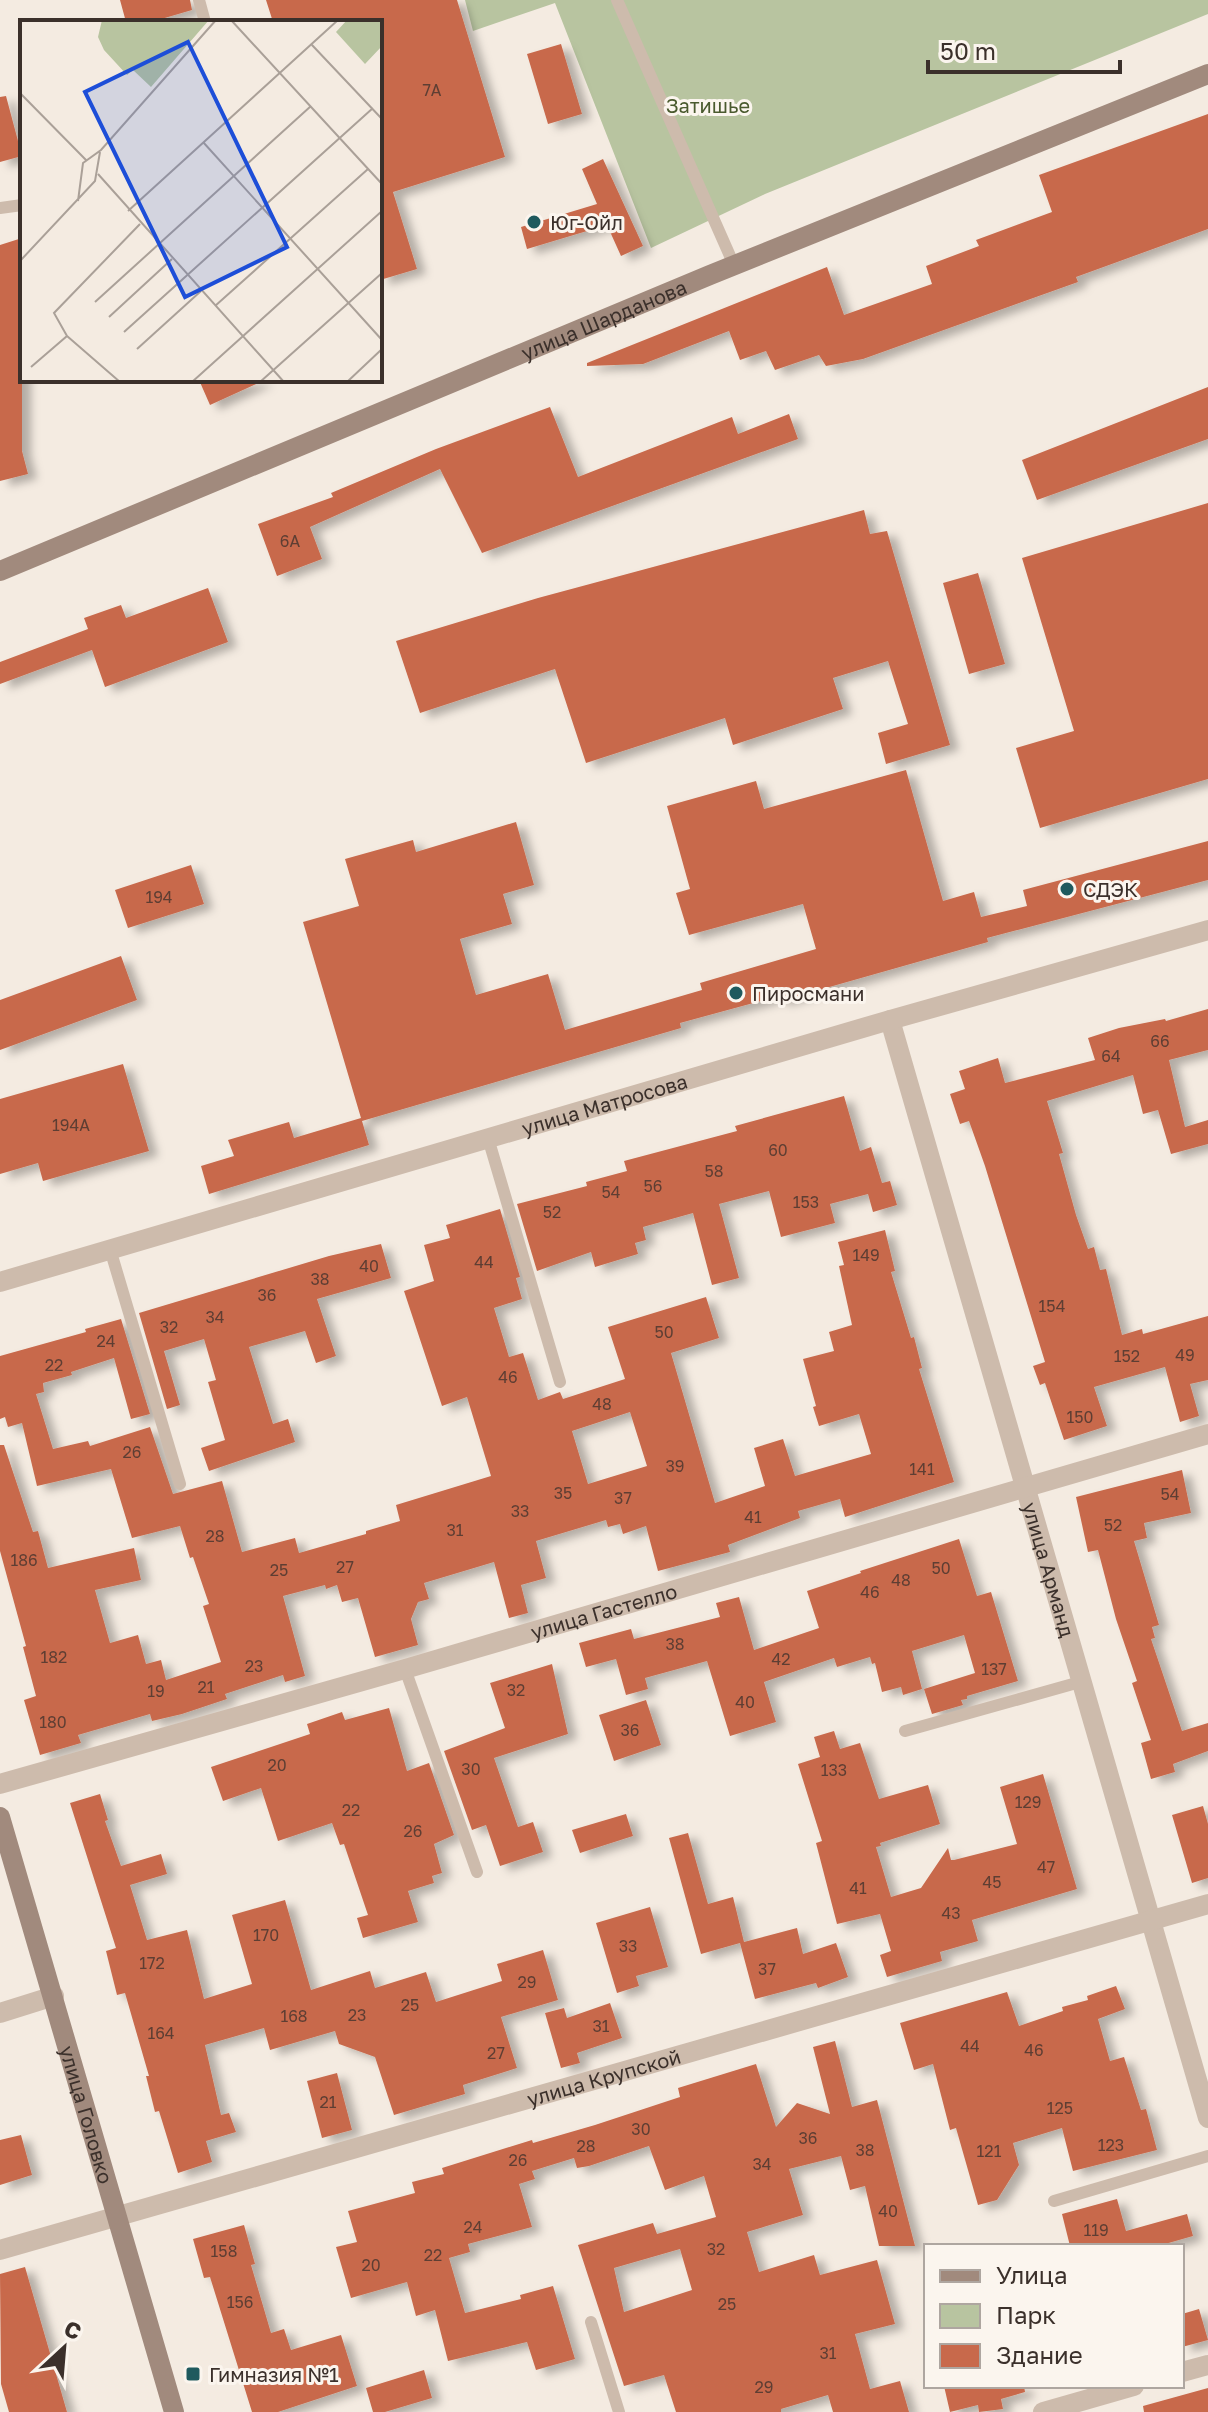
<svg xmlns="http://www.w3.org/2000/svg" width="1208" height="2412" viewBox="0 0 1208 2412" font-family="'Golos Text',sans-serif">
  <style>
    .green { fill: #b8c4a0 }
    .building { fill: #c8694b; fill-rule: evenodd; filter: url(#shadow) }
    .lines { fill: none; stroke-linecap: round; stroke-linejoin: round }
    .lane { stroke: #cdbbac; stroke-width: 12 }
    .street { stroke: #cdbbac; stroke-width: 20 }
    .secondary { stroke: #a18a7d; stroke-width: 20 }
    .poi-dot { fill: #1f5a5e; stroke: #fbf5ee; stroke-width: 3 }
    .labels { text-anchor: middle; dominant-baseline: central; stroke-width: 6; stroke-linejoin: round; paint-order: stroke }
    .number-label { font-size: 16px; fill: #5e3e33 }
    .park-label { font-size: 20px; fill: #4a5a2e; stroke: #fbf5ee }
    .poi-label { font-size: 20px; fill: #3b302b; stroke: #fbf5ee; text-anchor: start }
    .street-label { font-size: 20px; fill: #3b302b; stroke: #fbf5ee }
    .inset-road { fill: none; stroke: #aaa098; stroke-width: 2 }
    .view { fill: #1d4ed8; fill-opacity: 0.15; stroke: #1d4ed8; stroke-width: 4 }
    .inset-edge { fill: none; stroke: #3b302b; stroke-width: 4 }
  </style>
  <defs>
    <filter id="shadow"><feDropShadow dx="9" dy="5" stdDeviation="4" flood-color="#0004"/></filter>
  </defs>
  <rect width="100%" height="100%" fill="#f4ebe1"/>
  <path class="green" d="M465 0H1208V14L765 194 651 248 555 3 473 31Z"/>
  <path class="building" d="M120 0H190L192 10 151 22H126Z
    M266 0H457L505 157 393 192 417 269 380 280V22H273Z
    M561 44 582 114 548 124 527 54Z
    M6 96 22 156 0 162V97Z
    M1208 114V229L1076 277 1078 282 863 359 826 366 819 355 775 370 766 351 740 360 729 331 643 364 587 366V363L827 267 844 315 932 284 926 266 979 246 976 240 1052 212 1039 175Z
    M603 159 643 246 621 256 607 225 527 249 521 227 597 204 582 169Z
    M22 238V451L28 474 0 481V245Z
    M199 380H265L210 405Z
    M1208 387V439L1037 500 1022 460Z
    M550 407 578 477 732 417 738 434 789 414 798 439 482 553 440 469 310 527 322 559 277 576 258 524 333 497 331 493 436 449Z
    M1208 503V779L1040 828 1016 748 1074 731 1022 558Z
    M864 510 870 534 887 531 950 745 886 764 878 733 908 724 888 661 833 678 843 709 733 745 725 718 586 763 555 669 420 713 396 641 538 598Z
    M978 573 1005 664 969 674 943 583Z
    M208 588 228 642 105 687 92 650 0 684V662L88 629 84 618 121 605 126 618Z
    M906 770 943 901 974 892 981 917 1027 906 1023 890 1208 841V880L987 938 988 942 780 1001 779 996 680 1023 681 1028 362 1121 369 1145 209 1194 201 1166 234 1156 228 1140 289 1122 294 1138 361 1118 303 922 359 906 345 859 413 840 416 852 516 822 534 885 503 894 512 924 460 939 476 995 548 974 565 1030 702 990 700 983 816 949 803 904 689 935 676 893 690 889 667 806 756 781 764 809Z
    M191 865 204 904 128 928 115 890Z
    M121 956 137 1000 0 1050V1000Z
    M1208 1009V1050L1169 1060 1185 1127 1208 1120V1144L1171 1154 1158 1110 1143 1114 1133 1075 1047 1101 1063 1153 1059 1154 1076 1215 1088 1249 1094 1247 1100 1270 1106 1269 1122 1335 1142 1329 1143 1334 1208 1316V1380L1190 1384 1199 1416 1180 1422 1165 1367 1094 1387 1107 1426 1064 1440 1045 1383 1040 1385 1033 1366 1045 1362 985 1166 969 1121 960 1124 950 1094 965 1089 959 1071 998 1058 1005 1083 1095 1060 1088 1038 1119 1028 1165 1019 1166 1021Z
    M123 1064 149 1151 43 1181 38 1163 0 1174V1099Z
    M844 1096 860 1151 871 1147 882 1183 890 1181 897 1205 873 1212 868 1194 830 1204 835 1223 781 1237 769 1191 719 1204 739 1278 712 1285 693 1213 643 1227 646 1240 635 1243 638 1254 595 1267 591 1252 537 1271 517 1204 587 1186 586 1182 627 1171 624 1161 737 1131 735 1126Z
    M500 1209 520 1277 516 1278 522 1299 494 1308 509 1357 523 1353 538 1400 560 1392 563 1399 625 1379 608 1327 706 1297 719 1338 671 1353 715 1503 765 1486 754 1448 783 1439 795 1476 871 1454 859 1414 819 1426 813 1407 816 1406 803 1359 834 1351 829 1332 852 1325 839 1266 844 1265 838 1242 885 1230 895 1271 891 1272 911 1338 914 1337 922 1368 919 1369 954 1482 845 1517 840 1499 798 1511 800 1518 728 1545 730 1552 658 1571 646 1526 623 1534 620 1524 608 1527 606 1520 536 1541 546 1578 521 1585 528 1613 509 1618 494 1562 424 1583 429 1599 418 1602 411 1619 418 1645 375 1657 358 1598 342 1602 337 1585 326 1589 325 1585 283 1596 305 1676 285 1682 283 1675 225 1694 227 1699 182 1714 152 1721 150 1714 78 1735 81 1743 40 1755 24 1700 36 1696 23 1647 26 1646 0 1551V1445H4L33 1532 38 1531 48 1568 134 1548 141 1580 95 1590 110 1643 138 1635 146 1664 161 1660 166 1680 221 1662 203 1606 209 1604 193 1557 190 1558 180 1526 132 1538 111 1469 37 1486 22 1423 8 1427 5 1417 0 1419V1356L86 1332 85 1329 121 1319 150 1414 131 1419 114 1358 71 1372 72 1375 43 1383 44 1392 36 1394 53 1449 88 1441 90 1446 150 1427 173 1494 222 1481 242 1552 295 1538 299 1553 366 1534V1531L400 1521 396 1505 491 1476 467 1397 442 1406 404 1291 434 1281 424 1245 450 1238 446 1225ZM630 1412 647 1466 588 1484 572 1431Z
    M381 1244 391 1278 317 1299 336 1356 316 1363 305 1331 249 1347 273 1424 288 1419 295 1442 209 1471 201 1448 225 1440 208 1382 216 1380 204 1339 164 1351 180 1405 167 1409 139 1313 329 1256Z
    M1182 1470 1191 1513 1144 1523 1147 1538 1134 1541 1159 1625 1152 1627 1155 1638 1151 1639 1182 1731 1208 1723V1751L1173 1764 1175 1772 1151 1779 1141 1743 1151 1740 1132 1683 1137 1681 1116 1619 1098 1550 1088 1552 1076 1497Z
    M959 1539 977 1596 991 1592 1018 1681 967 1696V1699L961 1700 963 1705 932 1714 924 1689 975 1673 964 1635 912 1651 922 1689 903 1695 901 1687 882 1692 875 1663 872 1664 870 1657 837 1667 834 1658 764 1682 776 1722 730 1736 707 1661 645 1678 648 1689 626 1695 616 1659 586 1667 579 1643 631 1629 634 1639 720 1617 716 1603 739 1597 754 1650 819 1628 807 1591 861 1573 860 1571Z
    M552 1664 568 1734 494 1758 518 1827 533 1822 543 1852 500 1866 486 1825 472 1830 444 1751 505 1728 490 1683Z
    M646 1700 661 1745 614 1761 599 1715Z
    M389 1708 407 1771 429 1763 454 1835 434 1844 442 1873 432 1876 434 1883 408 1891 418 1922 363 1938 357 1918 368 1915 344 1844 340 1845 332 1823 278 1841 261 1788 223 1801 211 1767 310 1734 307 1724 342 1712 345 1720Z
    M834 1731 840 1749 860 1743 879 1799 928 1785 940 1824 880 1843 881 1846 876 1847 891 1897 921 1888 948 1848 951 1860H954L1017 1844 1000 1787 1043 1774 1077 1889 972 1920 978 1941 940 1952 942 1961 887 1977 880 1955 891 1951 880 1914 837 1924 816 1843 822 1841 798 1764 820 1757 814 1737Z
    M100 1794 108 1820 105 1821 121 1866 161 1854 167 1874 130 1885 147 1940 187 1930 204 1999 252 1984 232 1915 285 1900 311 1990 370 1971 375 1988 426 1972 436 2002 502 1981 497 1964 543 1950 558 2000 501 2017 517 2068 463 2085 465 2094 394 2115 375 2057 339 2044 335 2031 270 2050 264 2028 205 2045 221 2115 229 2113 236 2132 206 2141 212 2162 178 2173 159 2111 155 2112 146 2076H149L125 1993 117 1995 106 1951 116 1948 70 1803Z
    M1203 1806 1208 1824V1878L1192 1883 1172 1815Z
    M626 1814 633 1836 580 1853 572 1830Z
    M688 1833 708 1904 733 1897 744 1942 797 1928 803 1954 836 1943 848 1977 818 1988 816 1983 755 1999 740 1943 701 1954 669 1838Z
    M650 1907 668 1967 636 1976 639 1986 617 1993 596 1923Z
    M1116 1986 1125 2009 1098 2019 1110 2061 1124 2057 1141 2110 1146 2109 1157 2150 1073 2171 1062 2128 1013 2143 1019 2165 997 2200 978 2205 956 2128 950 2130 933 2064 914 2070 900 2023 1007 1992 1019 2026 1063 2011 1062 2007 1088 2000 1087 1996Z
    M610 2003 622 2038 577 2053 580 2063 561 2068 545 2013 564 2008 567 2018Z
    M835 2041 852 2107 877 2100 915 2246H879L865 2186 850 2190 841 2156 789 2169 803 2215 747 2232 759 2272 814 2255 820 2275 877 2260 895 2324 855 2334 870 2389 900 2381 909 2412H833L828 2395 781 2409V2412H676L664 2375 624 2386 578 2245 653 2223 657 2234 716 2217 704 2176 665 2190 649 2146 589 2166 577 2168 574 2158 532 2171 535 2179 519 2184 532 2227 468 2244 470 2252 449 2258 465 2313 521 2299 520 2295 553 2286 575 2359 536 2370 527 2342 448 2361 435 2310 416 2316 407 2282 351 2298 336 2247 357 2242 348 2211 415 2193 412 2182 444 2174 442 2168 532 2140 533 2143 595 2125 680 2097 678 2088 756 2064 776 2127 797 2103 830 2114 813 2047ZM680 2249 692 2290 624 2312 614 2268Z
    M337 2073 352 2130 322 2138 307 2081Z
    M21 2135 32 2175 0 2185V2140Z
    M1117 2199 1126 2231 1187 2214 1193 2236 1158 2246H1070L1062 2214Z
    M244 2225 255 2264 251 2265 271 2333 284 2329 291 2350 341 2335 357 2386 278 2412H252L210 2277 204 2278 193 2239Z
    M25 2267 67 2412H9L1 2384 0 2274Z
    M1199 2309 1208 2340 1182 2347V2314Z
    M424 2370 432 2398 385 2412H373L366 2388Z
    M944 2386H1024L1025 2392 1001 2399 1003 2409 979 2412 978 2405 950 2412Z
    M1208 2388V2412H1144L1143 2406Z"/>
  <g class="lines">
    <path class="lane" d="M199 0 205 22
      M617 0 734 265
      M0 208 22 205
      M488 1138 560 1382
      M110 1249 180 1484
      M405 1669 477 1872
      M905 1731 1080 1682
      M1054 2201 1208 2156
      M591 2322 619 2412"/>
    <g class="street">
      <path id="s1" d="M890 1020 1208 2118"/>
      <path id="s2" d="M0 1282 890 1020 1208 930"/>
      <path id="s3" d="M0 1784 405 1669 1208 1434"/>
      <path d="M0 2013 54 1996"/>
      <path id="s4" d="M0 2250 1208 1904"/>
      <path d="M1182 2372 1208 2365"/>
      <path d="M1043 2412 1134 2386"/>
    </g>
    <g class="secondary">
      <path id="s5" d="M0 571 710 275 1208 74"/>
      <path id="s6" d="M0 1817 174 2412"/>
    </g>
  </g>
  <g class="poi-dot">
    <circle cx="534" cy="222" r="8"/>
    <circle cx="1067" cy="889" r="8"/>
    <circle cx="736" cy="993" r="8"/>
    <rect x="185" y="2366" width="16" height="16" rx="4"/>
  </g>
  <g class="labels">
    <g class="number-label">
      <text x="432" y="90">7А</text>
      <text x="290" y="541">6А</text>
      <text x="159" y="897">194</text>
      <text x="1160" y="1041">66</text>
      <text x="1111" y="1056">64</text>
      <text x="71" y="1125">194А</text>
      <text x="778" y="1150">60</text>
      <text x="714" y="1171">58</text>
      <text x="653" y="1186">56</text>
      <text x="611" y="1192">54</text>
      <text x="806" y="1202">153</text>
      <text x="552" y="1212">52</text>
      <text x="866" y="1255">149</text>
      <text x="484" y="1262">44</text>
      <text x="369" y="1266">40</text>
      <text x="320" y="1279">38</text>
      <text x="267" y="1295">36</text>
      <text x="1052" y="1306">154</text>
      <text x="215" y="1317">34</text>
      <text x="169" y="1327">32</text>
      <text x="664" y="1332">50</text>
      <text x="106" y="1341">24</text>
      <text x="1185" y="1355">49</text>
      <text x="1127" y="1356">152</text>
      <text x="54" y="1365">22</text>
      <text x="508" y="1377">46</text>
      <text x="602" y="1404">48</text>
      <text x="1080" y="1417">150</text>
      <text x="132" y="1452">26</text>
      <text x="675" y="1466">39</text>
      <text x="922" y="1469">141</text>
      <text x="563" y="1493">35</text>
      <text x="1170" y="1494">54</text>
      <text x="623" y="1498">37</text>
      <text x="520" y="1511">33</text>
      <text x="753" y="1517">41</text>
      <text x="1113" y="1525">52</text>
      <text x="455" y="1530">31</text>
      <text x="215" y="1536">28</text>
      <text x="24" y="1560">186</text>
      <text x="345" y="1567">27</text>
      <text x="941" y="1568">50</text>
      <text x="279" y="1570">25</text>
      <text x="901" y="1580">48</text>
      <text x="870" y="1592">46</text>
      <text x="675" y="1644">38</text>
      <text x="54" y="1657">182</text>
      <text x="781" y="1659">42</text>
      <text x="254" y="1666">23</text>
      <text x="994" y="1669">137</text>
      <text x="206" y="1687">21</text>
      <text x="516" y="1690">32</text>
      <text x="156" y="1691">19</text>
      <text x="745" y="1702">40</text>
      <text x="53" y="1722">180</text>
      <text x="630" y="1730">36</text>
      <text x="277" y="1765">20</text>
      <text x="471" y="1769">30</text>
      <text x="834" y="1770">133</text>
      <text x="1028" y="1802">129</text>
      <text x="351" y="1810">22</text>
      <text x="413" y="1831">26</text>
      <text x="1046" y="1867">47</text>
      <text x="992" y="1882">45</text>
      <text x="858" y="1888">41</text>
      <text x="951" y="1913">43</text>
      <text x="266" y="1935">170</text>
      <text x="628" y="1946">33</text>
      <text x="152" y="1963">172</text>
      <text x="767" y="1969">37</text>
      <text x="527" y="1982">29</text>
      <text x="410" y="2005">25</text>
      <text x="357" y="2015">23</text>
      <text x="294" y="2016">168</text>
      <text x="601" y="2026">31</text>
      <text x="161" y="2033">164</text>
      <text x="970" y="2046">44</text>
      <text x="1034" y="2050">46</text>
      <text x="496" y="2053">27</text>
      <text x="328" y="2102">21</text>
      <text x="1060" y="2108">125</text>
      <text x="641" y="2129">30</text>
      <text x="808" y="2138">36</text>
      <text x="1111" y="2145">123</text>
      <text x="586" y="2146">28</text>
      <text x="865" y="2150">38</text>
      <text x="989" y="2151">121</text>
      <text x="518" y="2160">26</text>
      <text x="762" y="2164">34</text>
      <text x="888" y="2211">40</text>
      <text x="473" y="2227">24</text>
      <text x="1096" y="2230">119</text>
      <text x="716" y="2249">32</text>
      <text x="224" y="2251">158</text>
      <text x="433" y="2255">22</text>
      <text x="371" y="2265">20</text>
      <text x="240" y="2302">156</text>
      <text x="727" y="2304">25</text>
      <text x="828" y="2353">31</text>
      <text x="764" y="2387">29</text>
    </g>
    <g class="park-label">
      <text x="708" y="105">Затишье</text>
    </g>
    <g class="poi-label">
      <text x="550" y="222">Юг-Ойл</text>
      <text x="1083" y="889">СДЭК</text>
      <text x="752" y="993">Пиросмани</text>
      <text x="209" y="2374">Гимназия №1</text>
    </g>
    <g class="street-label">
      <text stroke="none"><textPath href="#s5" startOffset="654">улица Шарданова</textPath></text>
      <text stroke="none"><textPath href="#s2" startOffset="630">улица Матросова</textPath></text>
      <text stroke="none"><textPath href="#s1" startOffset="572">улица Арманд</textPath></text>
      <text stroke="none"><textPath href="#s3" startOffset="628">улица Гастелло</textPath></text>
      <text stroke="none"><textPath href="#s4" startOffset="628">улица Крупской</textPath></text>
      <text stroke="none"><textPath href="#s6" startOffset="310">улица Головко</textPath></text>
    </g>
  </g>
  <g transform="translate(20 20)">
    <rect width="362" height="362" fill="#f4ebe1"/>
    <path d="M82 0H189L131 67 113 50 107 55 84 30 78 17ZM327 0H362V26L345 44 316 12Z" fill="#b8c4a0"/>
    <path class="inset-road" d="M211 0 362 164M292 25 362 99M0 73 66 140M183 122 362 320M78 154 264 362M58 181 63 143 81 130 196 0M108 191 318 0M0 241 75 161 80 132M75 282 291 86M195 286 348 149M89 297 152 239M104 312 353 88M47 316 100 362M117 329 181 271M11 347 47 316 34 293 120 204M172 362 362 191M240 362 362 253M327 362 362 329"/>
    <path class="view" d="M168 22 267 227 165 277 65 72Z"/>
    <rect width="362" height="362" class="inset-edge"/>
  </g>
  <rect x="924" y="2244" width="260" height="144" fill="#fbf5ee" stroke="#aea6a0" stroke-width="2"/>
  <rect x="940" y="2270" width="40" height="12" fill="#a18a7d" stroke="#aea6a0" stroke-width="2"/>
  <text x="996" y="2284" font-size="24" fill="#3b302b">Улица</text>
  <rect x="940" y="2304" width="40" height="24" fill="#b8c4a0" stroke="#aea6a0" stroke-width="2"/>
  <text x="996" y="2324" font-size="24" fill="#3b302b">Парк</text>
  <rect x="940" y="2344" width="40" height="24" fill="#c8694b" stroke="#aea6a0" stroke-width="2"/>
  <text x="996" y="2364" font-size="24" fill="#3b302b">Здание</text>
  <g transform="translate(64 2348) rotate(26)" stroke="#fbf5ee" stroke-width="6" paint-order="stroke">
  <path d="M0-6L14 30L0 20L-14 30Z" fill="#3b302b"/>
  <text y="-12" font-size="22" font-weight="bold" text-anchor="middle" fill="#3b302b">С</text>
  </g>
  <path d="M928 60v12h192v-12" fill="none" stroke="#3b302b" stroke-width="4"/>
  <text x="940" y="60" font-size="24" fill="#3b302b" stroke="#fbf5ee" stroke-width="6" paint-order="stroke">50 m</text>
</svg>
